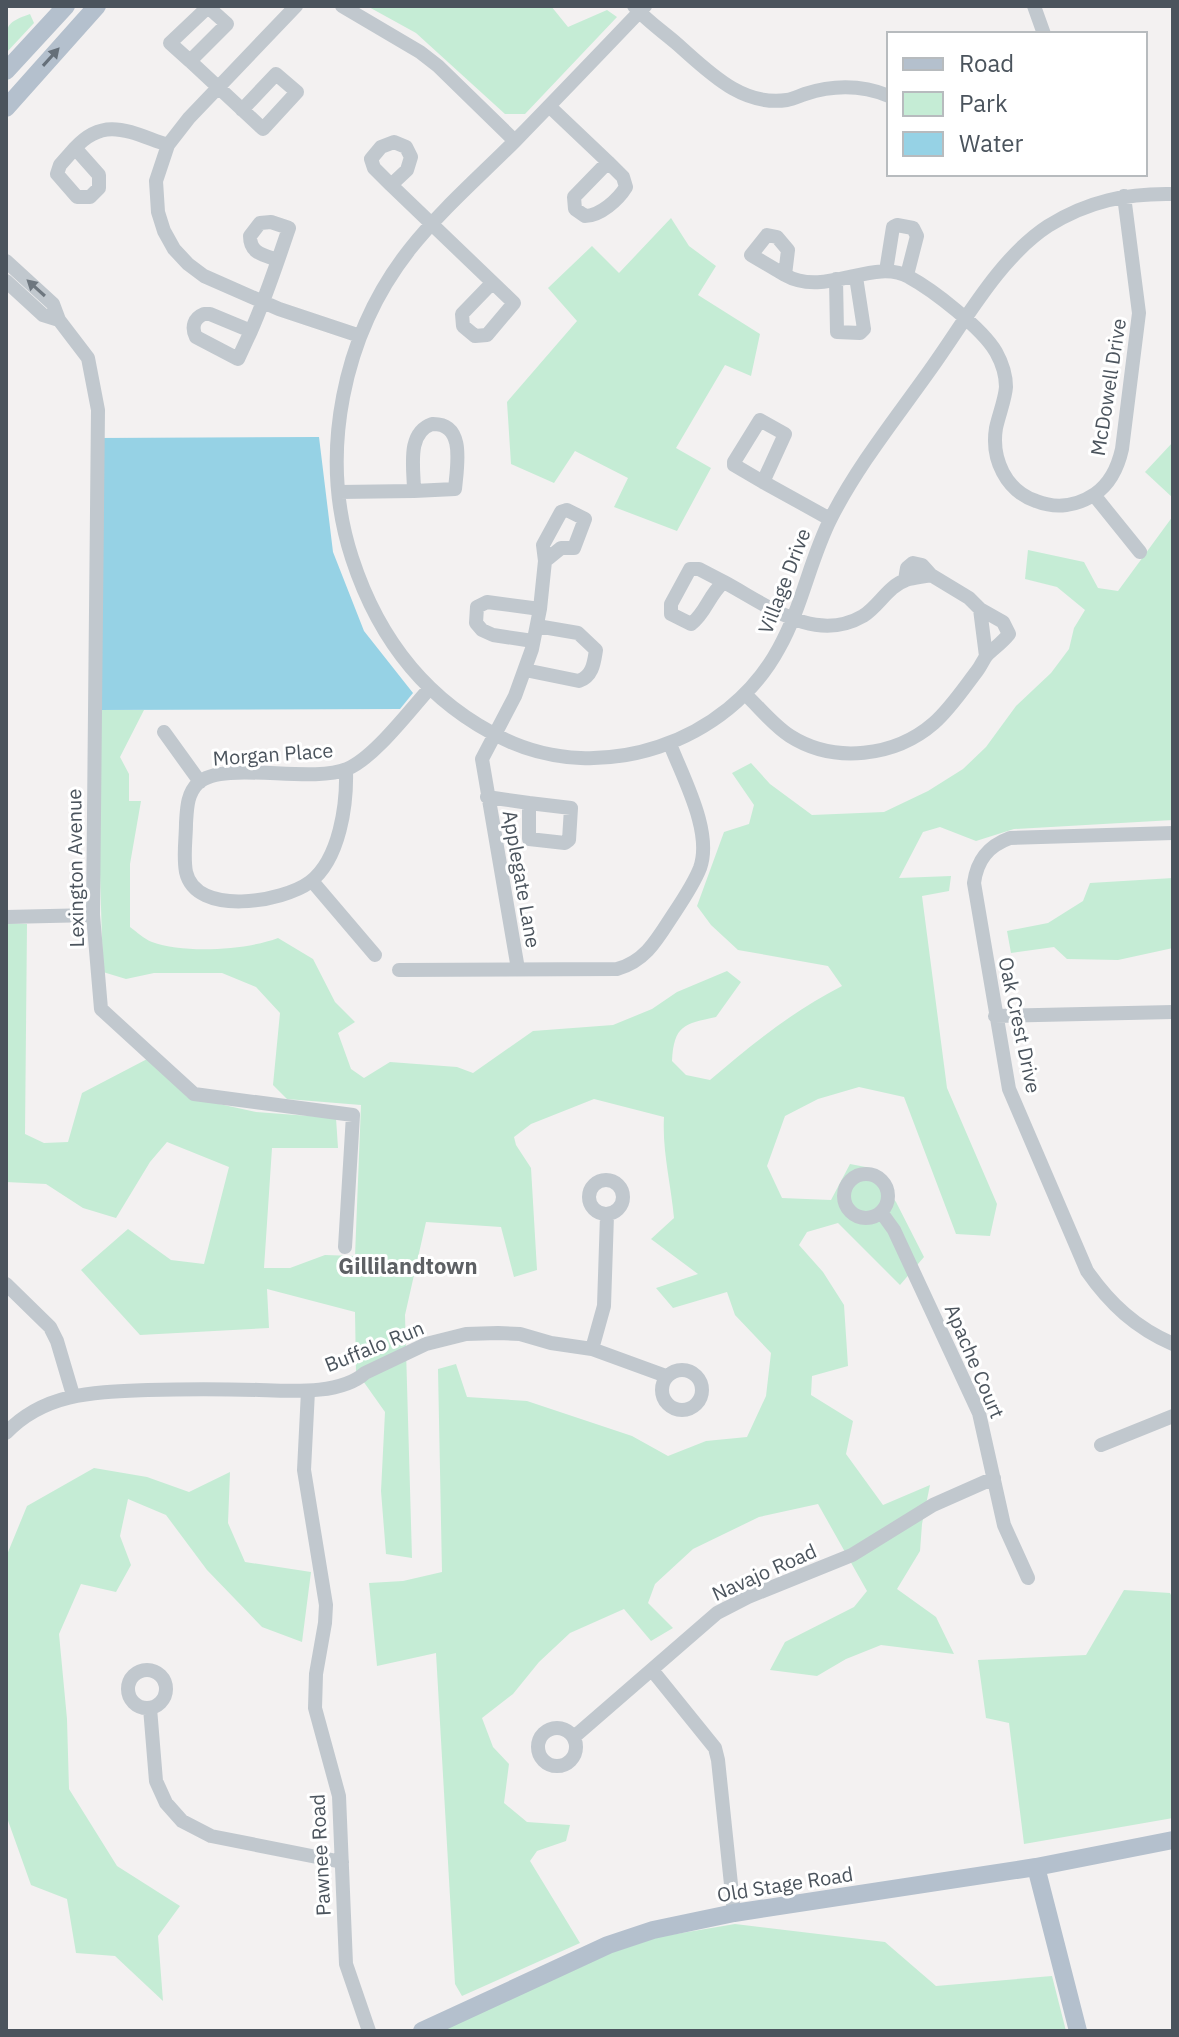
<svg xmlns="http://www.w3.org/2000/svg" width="1179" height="2037" viewBox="0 0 1179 2037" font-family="'IBM Plex Sans',sans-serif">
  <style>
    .green { fill: #c5ecd5 }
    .water { fill: #96d2e5 }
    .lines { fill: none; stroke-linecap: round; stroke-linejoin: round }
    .minor { stroke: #c1c8ce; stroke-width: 14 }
    .major { stroke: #b4c0cd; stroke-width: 18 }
    .oneway { fill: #656f79 }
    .oneway2 { fill: #6e777f }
    .labels { text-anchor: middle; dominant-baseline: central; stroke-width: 6; stroke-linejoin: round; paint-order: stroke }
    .street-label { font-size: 20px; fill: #4b545d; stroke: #fff }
    .neighbourhood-label { font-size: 22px; font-weight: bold; fill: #5e6165; stroke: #fff }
  </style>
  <rect width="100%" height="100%" fill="#f3f1f1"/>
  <path class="green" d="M367 6H551L568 27 607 10 617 17 525 114H505L416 33Z
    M30 14 34 23 6 53C6 27 4 23 30 14Z
    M671 218 689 246 716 266 698 295 760 334 751 376 725 365 676 448 711 468 677 531 614 507 628 478 575 451 554 483 511 464 507 402 577 321 548 288 592 246 619 273Z
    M1173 442V498L1145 472Z
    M1173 516V820L1014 829 976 841 940 827 923 832 899 878 951 876 949 891 922 896 947 1088 997 1204 990 1236 956 1234 904 1097 859 1087 818 1099 785 1116 767 1166 782 1198 831 1200 850 1164 871 1168 896 1202 924 1257 900 1285 838 1223 807 1232 799 1245 823 1272 844 1305 848 1366 812 1376 811 1395 853 1421 846 1454 883 1505 930 1485 922 1524 920 1551 897 1589 936 1617 954 1654 881 1645 846 1659 817 1676 770 1670 785 1642 854 1607 867 1591 818 1504 759 1517 693 1549 655 1584 648 1603 673 1628 651 1641 624 1609 570 1633 539 1662 513 1694 482 1718 493 1747 509 1764 504 1803 527 1822 570 1825 566 1841 537 1851 530 1861 580 1943 462 1996 455 1984 436 1653 377 1666 369 1583 403 1581 442 1572 438 1369 456 1364 467 1397 527 1401 632 1436 668 1456 706 1441 747 1437 766 1396 771 1353 735 1315 727 1292 673 1308 656 1288 698 1274 651 1239 674 1218C671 1184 662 1151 664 1117L594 1099 531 1124 514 1137 516 1145 531 1168 537 1270 514 1277 501 1227 426 1222 405 1315 412 1558 386 1554 381 1491 385 1412 356 1371 355 1312 267 1289 269 1328 140 1335 81 1270 128 1229 171 1260 204 1264 229 1167 167 1142 150 1162 116 1218 83 1208 46 1184 6 1182V923L27 924 25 1134 44 1143 68 1142 82 1093 151 1057 187 1097 256 1112 336 1118 338 1148H272L264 1268H290L325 1255 355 1256 361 1105 287 1099 273 1085 280 1013 256 987 222 973H154L126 979 103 972 95 710H144L120 757 129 774V801H141L130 864V927C137 932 144 939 152 942 184 954 247 950 278 938L313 959 335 1002 355 1022 338 1033 351 1069 364 1078 390 1062 457 1067 473 1073 533 1031 613 1025 652 1009 677 992 727 971 741 982 716 1017C684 1024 674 1025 672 1061L686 1075 710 1080C752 1044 793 1011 842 986L828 966 738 950 711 925 697 906 724 832 749 824 754 805 732 773 751 763 770 784 812 815 884 812 928 791 963 769 986 747 1016 706 1051 673 1069 649 1074 628 1085 610 1057 587 1025 579 1028 550 1084 562 1098 588 1118 591Z
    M1173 878V948L1118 960 1067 959 1054 947 1011 953 1007 931 1048 923 1083 901 1090 883Z
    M94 1468 147 1477 189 1492 230 1472 228 1523 245 1562 311 1572 302 1642 262 1627 207 1570 166 1515 128 1499 120 1536 131 1565 116 1592 81 1584 59 1634 67 1719 69 1789 117 1866 180 1906 158 1936 163 2001 115 1956 76 1953 67 1899 31 1885 6 1815V1557L27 1506Z
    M1124 1590 1170 1593 1173 1599V1818L1024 1844 1009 1723 986 1718 978 1660 1086 1655Z
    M735 1924 885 1942 936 1986 1052 1976 1066 2031H441L613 1952 658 1937Z"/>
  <path class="water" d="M319 437 333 552 364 631 413 693 400 709 95 710 98 438Z"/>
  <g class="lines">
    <path class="minor" d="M296 6 189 118 168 145 156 181 158 212 164 231 174 249 188 264 204 276 279 309 360 336
      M342 6 420 52 438 66 515 141
      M634 6C646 20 662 31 676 43 707 70 741 107 787 100 793 99 799 96 805 94 833 85 862 85 889 96
      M645 6C602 51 558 97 515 141 480 176 441 210 410 249 343 334 318 454 352 558 378 638 427 702 504 739 601 786 728 743 779 648 802 607 810 559 831 518 858 465 896 418 930 370 964 323 999 258 1048 226 1088 201 1127 193 1173 194
      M1034 6 1044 34
      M208 7 227 24 190 61 170 43Z
      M190 61 263 129 297 92 276 74 242 110
      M549 106 608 162
      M394 142 406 147 411 157 407 170 391 185 374 168 371 159 381 147Z
      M75 148 99 175V188L90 197H77L57 174 60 165Z
      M75 148C105 115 131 133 168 145
      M608 162 623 177 626 187C618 200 600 216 585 216L575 209 574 197Z
      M391 185 514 303 487 335 475 336 463 326 462 314 492 283
      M767 235 777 237 788 250 785 275 751 255Z
      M6 261 53 304 59 320 88 358 98 410 93 915 101 1009 194 1094 353 1115 345 1247
      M886 271 893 227 897 225 913 228 917 236 907 275
      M785 275C825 298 874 257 909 277 933 290 982 328 996 352 1001 361 1006 375 1006 387 1005 400 999 414 996 428 991 459 1006 491 1036 501 1056 509 1077 506 1095 494 1111 483 1118 467 1122 449L1139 313 1124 196
      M836 279 837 332 860 333 864 329 856 277
      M6 281 43 315 59 320
      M204 314H210L251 331 238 359 196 337C191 327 194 318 204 314Z
      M251 331C266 297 277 263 289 228L271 222 260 223 250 236C250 254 264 255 278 260
      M760 420 785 434 763 482 734 465V462Z
      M432 424C466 423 457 466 455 489L414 491C414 469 406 433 432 424Z
      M763 482 830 519
      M339 492 414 491
      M1094 495 1140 552
      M690 569H699L724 582C709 594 706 613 691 624L671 614V604Z
      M905 580 907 568 913 563 922 565 931 575
      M724 582C767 605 815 644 863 616 879 606 888 586 906 580 914 577 923 577 931 575L969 598 980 609 986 656
      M533 641 493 635 482 630 476 623 477 607 487 602 540 609
      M525 670 579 681C593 676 594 662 596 650L578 633 537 626
      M745 694C760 708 773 725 790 736 834 764 895 757 934 723 950 709 964 688 977 671 981 666 983 660 987 655 994 648 1002 643 1009 634L1003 622 980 609
      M164 732 200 782
      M346 770C347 804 340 859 310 882 283 902 196 917 186 872 183 856 186 839 186 823 187 808 187 794 198 783 223 760 310 784 347 769 374 758 409 711 430 688
      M487 797 529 803
      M529 803 571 808 569 840 565 843 529 839Z
      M1173 833 1010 838C988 846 977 860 974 883L1009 1089 1087 1271C1110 1304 1136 1328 1173 1344
      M312 881 375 955
      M6 917 93 915
      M518 969 482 759 515 696 532 649 540 609 545 561 543 545 561 512 567 510 585 519 574 548H561L545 561
      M399 970 617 969C643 962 655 943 669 921 680 904 693 886 700 868 713 832 683 778 670 744
      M995 1016 1173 1012
      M844 1196a22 22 0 1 1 44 0a22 22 0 1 1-44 0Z
      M589 1197a17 17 0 1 1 34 0a17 17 0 1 1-34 0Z
      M881 1212 894 1230 979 1413 1004 1525 1028 1578
      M6 1284 50 1327 57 1341 73 1395
      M592 1349 604 1306 607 1215
      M662 1390a20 20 0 1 1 40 0a20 20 0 1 1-40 0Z
      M308 1391 304 1470 326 1605 325 1623 316 1674 315 1708 339 1796 346 1964 369 2031
      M6 1433C45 1392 96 1392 148 1390 185 1389 222 1389 259 1390 290 1391 341 1395 365 1373L426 1344 466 1334 498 1333 520 1334 551 1343 592 1349 666 1376
      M1101 1445 1173 1416
      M128 1689a19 19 0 1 1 38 0a19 19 0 1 1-38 0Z
      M652 1670 715 1748 718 1760 734 1913
      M150 1708 156 1781 166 1803 182 1821 211 1836 342 1862
      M538 1747a19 19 0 1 1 38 0a19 19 0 1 1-38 0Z
      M574 1737 717 1613 748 1597 852 1555 933 1505 994 1478"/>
    <path class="major" d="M6 71 66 6
      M6 108 97 6
      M1036 1867 1078 2031
      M422 2031 608 1945 653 1930 734 1913 1036 1867 1173 1840"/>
  </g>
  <defs><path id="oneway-solid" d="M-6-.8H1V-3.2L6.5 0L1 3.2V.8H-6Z" transform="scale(2)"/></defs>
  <use class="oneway" href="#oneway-solid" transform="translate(51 57) rotate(-48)"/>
  <use class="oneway2" href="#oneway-solid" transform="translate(36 288) rotate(-138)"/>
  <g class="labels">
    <g class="street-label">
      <text transform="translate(1108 387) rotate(-81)">McDowell Drive</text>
      <text transform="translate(784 581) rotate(-69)">Village Drive</text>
      <text transform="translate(273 754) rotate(-4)">Morgan Place</text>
      <text transform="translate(75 868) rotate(-91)">Lexington Avenue</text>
      <text transform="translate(522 879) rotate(80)">Applegate Lane</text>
      <text transform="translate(1020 1025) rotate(78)">Oak Crest Drive</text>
      <text transform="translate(374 1346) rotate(-22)">Buffalo Run</text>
      <text transform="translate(975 1361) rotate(67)">Apache Court</text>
      <text transform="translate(764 1572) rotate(-24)">Navajo Road</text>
      <text transform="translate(320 1855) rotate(-93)">Pawnee Road</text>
      <text transform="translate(785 1884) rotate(-9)">Old Stage Road</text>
    </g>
    <g class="neighbourhood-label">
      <text x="408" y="1265">Gillilandtown</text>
    </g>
  </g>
  <rect width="1179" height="2037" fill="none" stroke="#4b545d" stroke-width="16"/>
  <rect x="887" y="32" width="260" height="144" fill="#ffffff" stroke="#b7bbbe" stroke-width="2"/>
  <rect x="903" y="58" width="40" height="12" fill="#b4c0cd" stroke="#b7bbbe" stroke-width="2"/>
  <text x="959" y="72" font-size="24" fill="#4b545d">Road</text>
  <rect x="903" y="92" width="40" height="24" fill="#c5ecd5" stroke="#b7bbbe" stroke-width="2"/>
  <text x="959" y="112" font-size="24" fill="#4b545d">Park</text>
  <rect x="903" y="132" width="40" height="24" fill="#96d2e5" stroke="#b7bbbe" stroke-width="2"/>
  <text x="959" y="152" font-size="24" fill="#4b545d">Water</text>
</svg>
